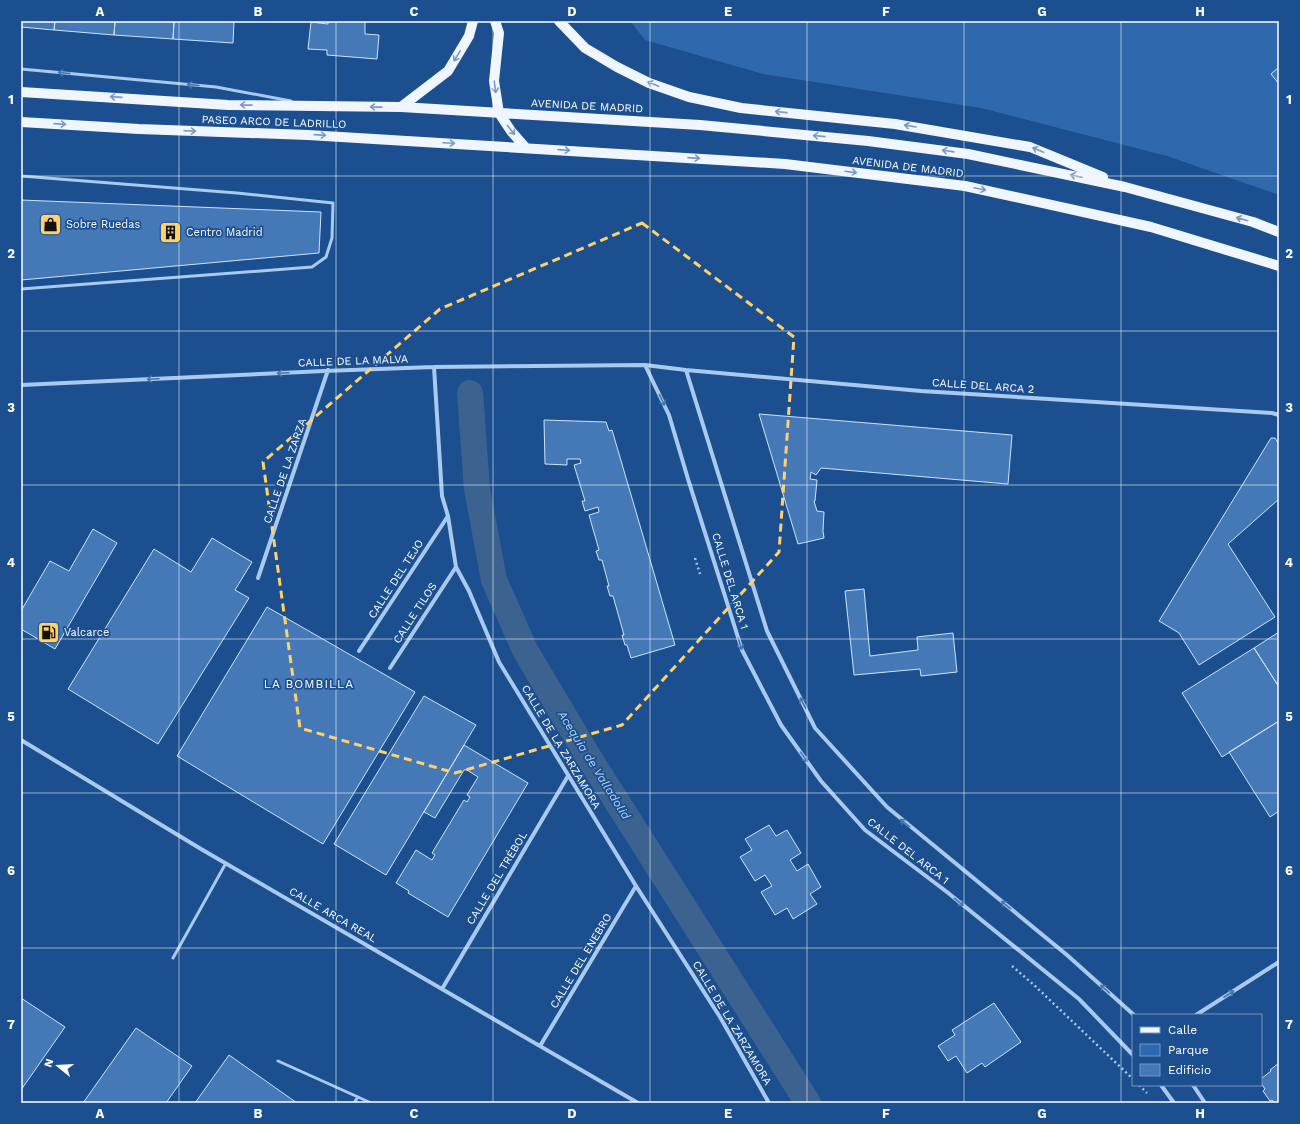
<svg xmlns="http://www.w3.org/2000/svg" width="1300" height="1124" viewBox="0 0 1300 1124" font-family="'Work Sans',sans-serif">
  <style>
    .green { fill: #2e69ad }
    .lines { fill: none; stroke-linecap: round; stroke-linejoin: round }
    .canal { stroke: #3c6290; stroke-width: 26 }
    .building { fill: #4478b7; stroke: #cfe3fa }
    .path { stroke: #a9c9ee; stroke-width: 2.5; stroke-dasharray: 2 3; stroke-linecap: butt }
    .service { stroke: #a9c9ee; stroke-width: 3 }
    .minor { stroke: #a9c9ee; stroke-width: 4 }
    .primary { stroke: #f0f6ff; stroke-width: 10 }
    .oneway { stroke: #7b9ac1 }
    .oneway2 { stroke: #4674ac }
    .marked { fill: none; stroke: #ffd166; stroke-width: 3; stroke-dasharray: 8 5; stroke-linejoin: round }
    .grid { fill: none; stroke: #fff; stroke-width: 1; stroke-opacity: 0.55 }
    .labels { text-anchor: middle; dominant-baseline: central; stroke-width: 3.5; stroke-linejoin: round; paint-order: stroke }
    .street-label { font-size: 11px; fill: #fff; stroke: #1b4f8f }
    .poi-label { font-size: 11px; fill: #fff; stroke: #1b4f8f; text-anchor: start }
    .neighbourhood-label { font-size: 12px; letter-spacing: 1px; fill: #fff; stroke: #1b4f8f }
    .water-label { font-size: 12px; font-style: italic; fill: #b5d3f5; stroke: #1b4f8f }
    .neatline { fill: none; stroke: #fff; stroke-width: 1.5 }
    .grid-label { font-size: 13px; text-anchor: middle; font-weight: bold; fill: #fff }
  </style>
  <rect width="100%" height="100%" fill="#1b4f8f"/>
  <path class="green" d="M630 21H1279V195L1167 156 981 108 763 74 645 40Z"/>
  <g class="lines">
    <path class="canal" d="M470 393 477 489 494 580 525 650 588 756 808 1103"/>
  </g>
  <path class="building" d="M21 21H55L54 30 21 27Z
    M55 21H115L114 35 54 30Z
    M115 21H174L173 39 114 35Z
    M174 21H234L233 43 173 39Z
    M328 21H365V34L379 35 377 59 327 55V50L308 49 311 22 328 24Z
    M1279 67V84L1271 74Z
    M21 200 321 212 319 253 21 280Z
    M759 414 1012 435 1008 484 821 468 816 475 811 472 810 479 817 480 815 501H814L817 511 824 512 823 531 824 538 798 544Z
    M544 420 606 422 609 431 612 430 675 645 631 658 627 645H625L622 635H624L613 596H610L607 586H609L602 560H599L596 551 599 550 589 515 599 512 598 507 585 511 582 501H585L574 465 581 463 580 459H567V465L545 464Z
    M1271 438H1275L1279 444V499L1228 544 1275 617 1199 665 1179 633 1159 621Z
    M93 529 117 543 55 649 21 629V611L50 561 69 571Z
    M212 538 252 562 235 590 249 598 158 744 68 689 154 549 191 572Z
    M864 589 870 656 918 650 917 637 953 633 957 672 921 676 920 669 854 675 845 591Z
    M267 607 415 692 323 844 177 756Z
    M1279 632V687L1254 648Z
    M1254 648 1279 687V721L1222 757 1182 693Z
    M424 696 476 725 386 875 334 844Z
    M1279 721V811L1270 817 1229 752Z
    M464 745 528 783 448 917 408 893 409 891 396 883 416 850 432 860 435 855 432 853 464 800 467 802 470 797 467 795 478 777 467 770H464L435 818 424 812Z
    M769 825 776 836 787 830 801 853 790 860 797 871 808 864 821 887 810 894 817 904 793 919 787 908 775 915 761 892 772 886 765 875 755 881 740 857 752 850 745 839Z
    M21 998 65 1027 21 1090Z
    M994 1003 1021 1042 985 1067 982 1063 967 1073 956 1056 948 1061 938 1046 955 1035 952 1030Z
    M136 1028 192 1066 166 1103H83Z
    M229 1055 297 1103H195Z
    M1279 1063V1103H1275L1272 1100 1270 1101 1263 1091 1265 1089 1261 1083V1079L1271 1071 1270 1070Z"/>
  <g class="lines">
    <path class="path" d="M695 558 700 574
      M1012 966 1034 985 1133 1079
      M1139 1085 1147 1093"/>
    <path class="service" d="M21 69 216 87 291 101
      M21 176 237 193 333 203 332 238 326 257 312 267 21 289
      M173 958 226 863
      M278 1061 358 1097 354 1103
      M358 1097 371 1103"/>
    <path class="minor" d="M645 365 669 415 688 479 742 650 781 725 821 781 865 830 947 892 1079 999 1133 1055
      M434 367 442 496 448 516 456 567 469 591 499 662 636 886 720 1017 769 1103
      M686 370 767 631 815 728 887 807 1067 955 1134 1015
      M21 385 324 371 434 367 645 365 686 370 921 391 1272 413 1279 415
      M258 578 328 370
      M359 651 448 516
      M390 668 456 567
      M21 740 201 849 638 1103
      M442 989 568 776
      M1196 1015 1279 962
      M540 1046 636 886
      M1161 1085 1174 1103
      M1193 1085 1205 1103"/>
    <path class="primary" d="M495 21 499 33 494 81 499 113 511 131 525 147
      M559 21 585 48 617 67 649 83 689 97 741 108 895 124 1030 147 1103 177
      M21 92 228 105 401 107 700 125 868 141 968 154 1125 187 1253 222 1279 232
      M401 107 448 71 469 36 473 21
      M21 122 139 129 308 135 785 164 965 186 1151 227 1279 266"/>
  </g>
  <defs><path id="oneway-shaft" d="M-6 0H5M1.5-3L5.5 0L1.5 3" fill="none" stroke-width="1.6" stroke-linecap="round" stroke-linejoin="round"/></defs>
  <g class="oneway">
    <use href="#oneway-shaft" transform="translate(457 56) rotate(122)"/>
    <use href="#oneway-shaft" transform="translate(653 84) rotate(-158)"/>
    <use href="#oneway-shaft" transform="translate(495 87) rotate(82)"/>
    <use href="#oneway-shaft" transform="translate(116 97) rotate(-176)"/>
    <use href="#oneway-shaft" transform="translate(246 105) rotate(-179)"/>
    <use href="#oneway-shaft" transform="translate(376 107) rotate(-179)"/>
    <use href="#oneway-shaft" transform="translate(781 112) rotate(-174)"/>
    <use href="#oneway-shaft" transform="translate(60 124) rotate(4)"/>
    <use href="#oneway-shaft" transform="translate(910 126) rotate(-170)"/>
    <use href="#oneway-shaft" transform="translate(511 130) rotate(52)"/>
    <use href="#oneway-shaft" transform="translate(190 131) rotate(2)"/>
    <use href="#oneway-shaft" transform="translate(320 135) rotate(4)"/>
    <use href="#oneway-shaft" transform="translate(819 136) rotate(-174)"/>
    <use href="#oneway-shaft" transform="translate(449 143) rotate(3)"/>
    <use href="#oneway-shaft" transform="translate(564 150) rotate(4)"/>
    <use href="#oneway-shaft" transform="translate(1038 150) rotate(-157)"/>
    <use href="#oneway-shaft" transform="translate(948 151) rotate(-172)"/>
    <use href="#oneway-shaft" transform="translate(694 158) rotate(4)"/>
    <use href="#oneway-shaft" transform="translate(851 172) rotate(7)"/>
    <use href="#oneway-shaft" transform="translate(1076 176) rotate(-168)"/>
    <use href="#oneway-shaft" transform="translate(980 189) rotate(12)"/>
    <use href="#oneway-shaft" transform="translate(1242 219) rotate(-164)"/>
  </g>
  <g class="oneway2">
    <use href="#oneway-shaft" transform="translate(64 73) rotate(-175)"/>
    <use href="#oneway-shaft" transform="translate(193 85) rotate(-175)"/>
    <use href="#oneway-shaft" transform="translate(283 373) rotate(177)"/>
    <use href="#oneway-shaft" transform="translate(153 379) rotate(177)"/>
    <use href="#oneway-shaft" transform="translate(662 400) rotate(64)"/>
    <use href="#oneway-shaft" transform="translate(740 644) rotate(73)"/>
    <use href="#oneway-shaft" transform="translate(803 703) rotate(-117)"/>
    <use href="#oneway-shaft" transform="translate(804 757) rotate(55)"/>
    <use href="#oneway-shaft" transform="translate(905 823) rotate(-141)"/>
    <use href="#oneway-shaft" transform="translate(959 902) rotate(39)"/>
    <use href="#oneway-shaft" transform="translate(1006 905) rotate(-141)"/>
    <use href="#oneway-shaft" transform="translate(1105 989) rotate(-138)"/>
    <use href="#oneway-shaft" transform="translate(1229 994) rotate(-33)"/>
  </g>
  <path class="marked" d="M642 223 794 337 779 552 622 725 455 773 300 728 263 462 440 309Z"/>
  <path class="grid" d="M179 21V1103M336 21V1103M493 21V1103M650 21V1103M807 21V1103M964 21V1103M1121 21V1103M21 176H1279M21 331H1279M21 485H1279M21 639H1279M21 793H1279M21 948H1279"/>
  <defs>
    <symbol id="shop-square" viewBox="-11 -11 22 22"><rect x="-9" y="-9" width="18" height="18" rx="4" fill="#ffd166" stroke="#1b4f8f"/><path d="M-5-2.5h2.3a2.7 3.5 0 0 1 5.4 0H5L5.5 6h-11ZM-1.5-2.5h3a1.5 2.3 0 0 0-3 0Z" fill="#111"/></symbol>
    <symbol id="building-square" viewBox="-11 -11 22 22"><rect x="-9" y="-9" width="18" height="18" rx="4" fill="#ffd166" stroke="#1b4f8f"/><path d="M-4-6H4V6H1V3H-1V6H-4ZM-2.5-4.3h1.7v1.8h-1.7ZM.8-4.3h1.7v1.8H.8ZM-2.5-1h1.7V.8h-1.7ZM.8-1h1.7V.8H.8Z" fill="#111"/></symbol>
    <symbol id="fuel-square" viewBox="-11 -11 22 22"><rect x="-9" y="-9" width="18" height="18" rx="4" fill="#ffd166" stroke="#1b4f8f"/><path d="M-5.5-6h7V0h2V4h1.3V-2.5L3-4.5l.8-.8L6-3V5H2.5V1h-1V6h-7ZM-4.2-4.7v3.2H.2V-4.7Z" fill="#111"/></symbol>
  </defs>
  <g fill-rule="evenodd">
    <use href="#shop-square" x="38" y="212" width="25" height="25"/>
    <use href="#building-square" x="158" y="220" width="25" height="25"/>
    <use href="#fuel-square" x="36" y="620" width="25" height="25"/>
  </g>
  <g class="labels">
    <g class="street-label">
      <text transform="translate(587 106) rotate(3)">AVENIDA DE MADRID</text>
      <text transform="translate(274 122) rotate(2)">PASEO ARCO DE LADRILLO</text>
      <text transform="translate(908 167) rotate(7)">AVENIDA DE MADRID</text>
      <text transform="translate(353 361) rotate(-2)">CALLE DE LA MALVA</text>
      <text transform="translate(983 386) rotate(4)">CALLE DEL ARCA 2</text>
      <text transform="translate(285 471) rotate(-71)">CALLE DE LA ZARZA</text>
      <text transform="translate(396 579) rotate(-57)">CALLE DEL TEJO</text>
      <text transform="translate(730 581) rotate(73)">CALLE DEL ARCA 1</text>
      <text transform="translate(415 613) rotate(-57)">CALLE TILOS</text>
      <text transform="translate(561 747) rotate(59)">CALLE DE LA ZARZAMORA</text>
      <text transform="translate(908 851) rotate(38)">CALLE DEL ARCA 1</text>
      <text transform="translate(497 878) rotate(-59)">CALLE DEL TRÉBOL</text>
      <text transform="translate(333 915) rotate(30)">CALLE ARCA REAL</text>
      <text transform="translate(581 961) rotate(-59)">CALLE DEL ENEBRO</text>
      <text transform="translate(732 1023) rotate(59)">CALLE DE LA ZARZAMORA</text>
    </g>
    <g class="poi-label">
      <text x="66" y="224">Sobre Ruedas</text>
      <text x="186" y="232">Centro Madrid</text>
      <text x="64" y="632">Valcarce</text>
    </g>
    <g class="neighbourhood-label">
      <text x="309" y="684">LA BOMBILLA</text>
    </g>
    <g class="water-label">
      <text transform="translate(594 765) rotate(58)">Acequia de Valladolid</text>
    </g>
  </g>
  <rect width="1300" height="1124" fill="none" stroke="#1b4f8f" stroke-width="44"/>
  <rect x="1132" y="1014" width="130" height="72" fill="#1b4f8f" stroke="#7695bc"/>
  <rect x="1140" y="1027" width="20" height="6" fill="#f0f6ff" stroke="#7695bc"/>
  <text x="1168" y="1034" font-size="12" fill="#ffffff">Calle</text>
  <rect x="1140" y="1044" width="20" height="12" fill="#2e69ad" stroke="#7695bc"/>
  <text x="1168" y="1054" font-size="12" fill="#ffffff">Parque</text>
  <rect x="1140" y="1064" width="20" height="12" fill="#4478b7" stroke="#7695bc"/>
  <text x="1168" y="1074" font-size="12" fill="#ffffff">Edificio</text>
  <g transform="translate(58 1066) rotate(288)" stroke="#1b4f8f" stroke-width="3" paint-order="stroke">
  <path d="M0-3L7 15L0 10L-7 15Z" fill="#ffffff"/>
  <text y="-6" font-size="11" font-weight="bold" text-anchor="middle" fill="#ffffff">N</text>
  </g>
  <rect x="22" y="22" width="1256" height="1080" class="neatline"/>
  <g class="grid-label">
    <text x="100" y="16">A</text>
    <text x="258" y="16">B</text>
    <text x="414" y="16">C</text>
    <text x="572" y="16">D</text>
    <text x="728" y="16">E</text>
    <text x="886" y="16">F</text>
    <text x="1042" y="16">G</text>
    <text x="1200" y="16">H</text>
    <text x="11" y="104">1</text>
    <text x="1289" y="104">1</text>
    <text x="11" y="258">2</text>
    <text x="1289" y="258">2</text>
    <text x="11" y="412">3</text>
    <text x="1289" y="412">3</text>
    <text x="11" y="567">4</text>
    <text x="1289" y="567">4</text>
    <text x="11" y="721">5</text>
    <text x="1289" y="721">5</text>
    <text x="11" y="875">6</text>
    <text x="1289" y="875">6</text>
    <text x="11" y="1029">7</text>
    <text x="1289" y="1029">7</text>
    <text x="100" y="1118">A</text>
    <text x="258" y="1118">B</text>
    <text x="414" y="1118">C</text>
    <text x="572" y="1118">D</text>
    <text x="728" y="1118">E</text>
    <text x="886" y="1118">F</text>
    <text x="1042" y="1118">G</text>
    <text x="1200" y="1118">H</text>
  </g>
</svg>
